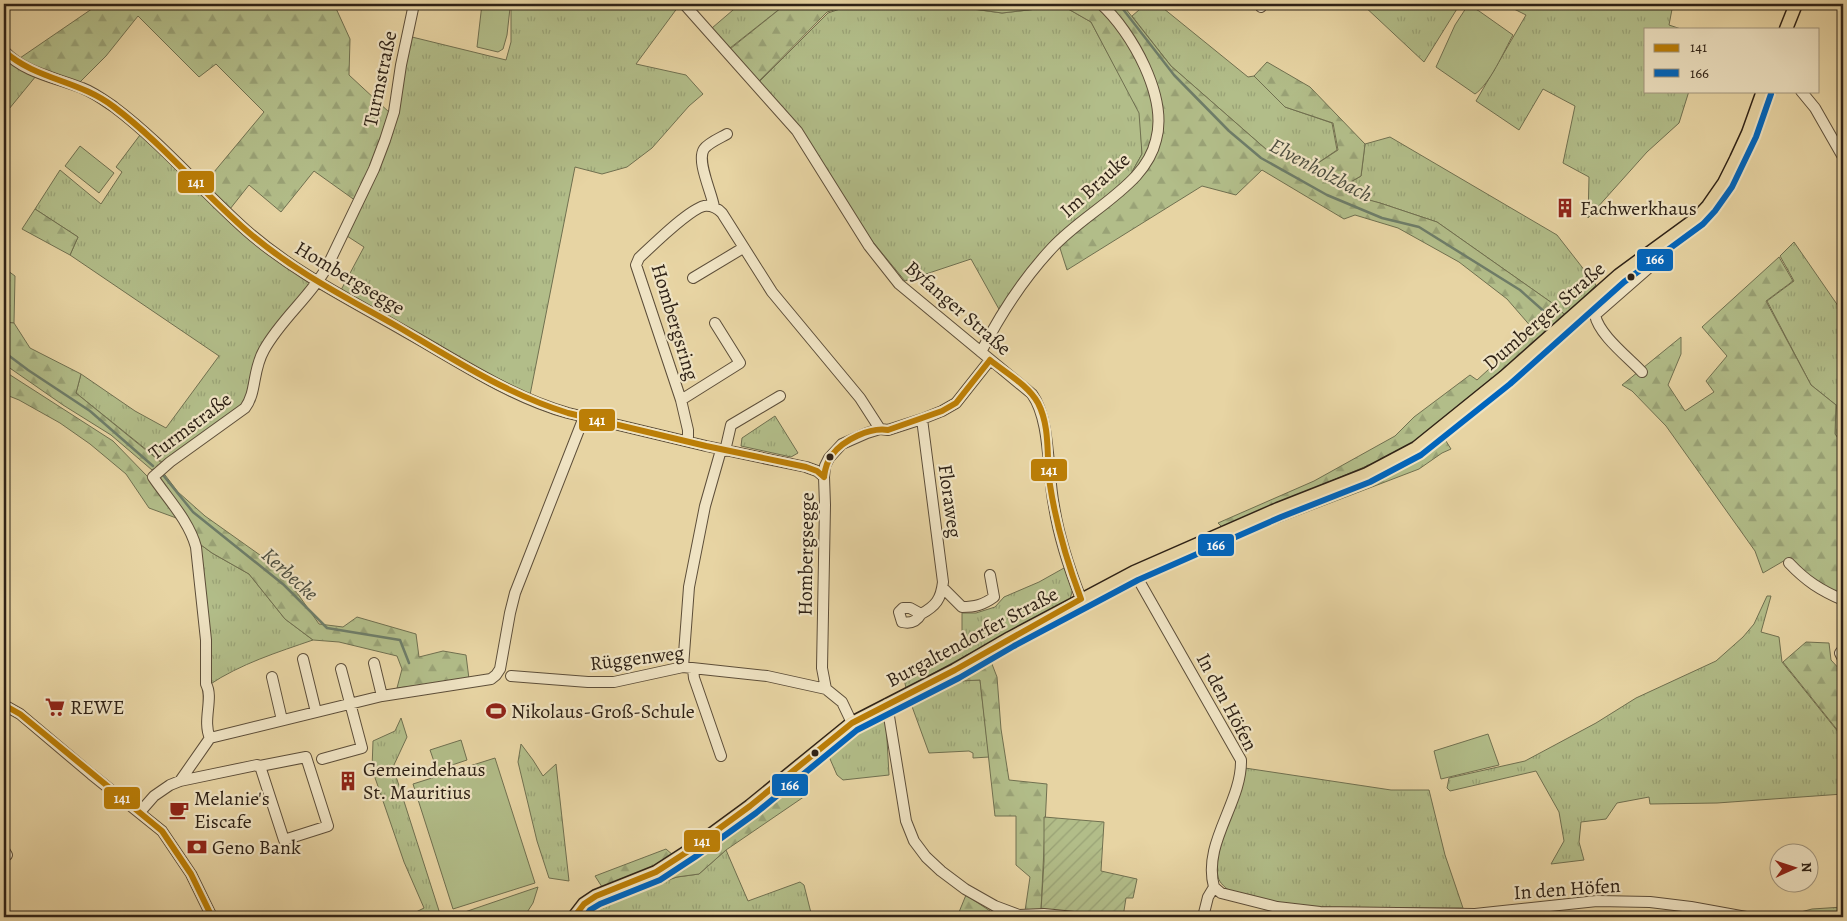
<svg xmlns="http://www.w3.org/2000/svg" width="1847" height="921" viewBox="0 0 1847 921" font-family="Alegreya,serif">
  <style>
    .grass { fill: url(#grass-tufts); stroke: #707050 }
    .forest { fill: url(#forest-firs); stroke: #707050 }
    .garden { fill: url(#garden-furrows); stroke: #707050 }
    .pitch { fill: #b2bd89; stroke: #707050 }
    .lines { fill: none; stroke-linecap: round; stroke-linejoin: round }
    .stream { stroke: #6e7d69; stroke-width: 2.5 }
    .minor-casing { stroke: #5d4e39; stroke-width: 12 }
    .major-casing { stroke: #2f2216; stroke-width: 15 }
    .minor { stroke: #efe3c3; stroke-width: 10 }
    .major { stroke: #e7d4a3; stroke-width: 12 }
    .bus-1-casing { stroke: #efe3c3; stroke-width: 10 }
    .bus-2-casing { stroke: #efe3c3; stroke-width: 10 }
    .bus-1 { stroke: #bb7e07; stroke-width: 6 }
    .bus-2 { stroke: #0065bd; stroke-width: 6 }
    .bus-dot { fill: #2f2216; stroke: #efe3c3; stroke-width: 2 }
    .labels { text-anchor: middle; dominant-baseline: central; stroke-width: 4.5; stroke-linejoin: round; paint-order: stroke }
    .street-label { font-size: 20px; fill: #2f2216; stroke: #efe3c3 }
    .poi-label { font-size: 20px; fill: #2f2216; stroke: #efe3c3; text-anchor: start }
    .water-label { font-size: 21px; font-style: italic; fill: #4e4f40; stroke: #efe3c3 }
    .line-badge { stroke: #efe3c3; stroke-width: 2 }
    .badge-label { font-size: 14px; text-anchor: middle; font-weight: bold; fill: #fff }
  </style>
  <defs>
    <pattern id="grass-tufts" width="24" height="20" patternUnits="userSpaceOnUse" patternTransform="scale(1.25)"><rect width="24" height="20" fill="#b2bd89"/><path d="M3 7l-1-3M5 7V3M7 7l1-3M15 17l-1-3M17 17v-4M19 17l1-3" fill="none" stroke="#99a276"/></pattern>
    <pattern id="forest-firs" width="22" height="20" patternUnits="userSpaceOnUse" patternTransform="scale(1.25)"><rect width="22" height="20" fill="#b2bd89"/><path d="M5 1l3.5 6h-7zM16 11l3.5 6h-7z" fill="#99a276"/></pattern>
    <pattern id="garden-furrows" width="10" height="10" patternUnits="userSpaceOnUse" patternTransform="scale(1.25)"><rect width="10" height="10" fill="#b2bd89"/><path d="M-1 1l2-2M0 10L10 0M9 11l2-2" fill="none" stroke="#99a276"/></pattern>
  </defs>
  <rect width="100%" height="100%" fill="#e7d4a3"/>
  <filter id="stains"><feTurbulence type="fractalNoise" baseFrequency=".004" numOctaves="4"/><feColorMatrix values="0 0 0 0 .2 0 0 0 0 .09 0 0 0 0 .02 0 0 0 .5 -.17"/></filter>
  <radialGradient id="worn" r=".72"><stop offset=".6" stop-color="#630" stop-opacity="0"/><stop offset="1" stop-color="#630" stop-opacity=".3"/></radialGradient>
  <path class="grass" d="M494 4H675L678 7 636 64 686 75 703 94 689 106 652 148 627 167 602 174 575 167 530 395 423 339 341 290 364 247 347 236 376 170 412 37 506 60 511 42V7Z
    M740 4H786L730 48 712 28Z
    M855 4H935L1002 13 1063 6 1091 22 1140 113 1142 154 1123 188 1094 209 1000 311 971 259 905 281 873 242 759 82 828 13Z
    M1146 4H1158L1248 77 1254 76 1285 107 1332 123 1337 150 1315 165 1268 151 1171 66 1132 16Z
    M1362 4H1460L1424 62Z
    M1504 4H1673L1669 25 1681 29H1646V91H1689L1679 123 1647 152 1588 218 1589 177 1563 163 1575 106 1543 89 1519 130 1476 101 1526 15Z
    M4 56 36 76 9 109 4 102Z
    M140 135 207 199 260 247 309 283 304 292 276 325 244 406 163 463 76 393 81 374 135 411 166 428 219 356 70 255 78 237 35 209 60 170 101 204 122 172 116 167Z
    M1390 137 1557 235 1596 285 1566 316 1552 303 1437 222 1380 203 1355 197 1347 184 1361 176 1365 144Z
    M1794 242 1843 313V445L1835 434 1836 405 1811 385 1767 301 1794 281 1780 256Z
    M4 268 15 276 14 323 4 322Z
    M775 416 798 453 791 457 741 446 742 438Z
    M197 542 212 553 249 574 285 619 313 640C278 652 240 664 209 685Z
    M1064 568 1073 589 1070 599 906 688 903 674 962 646V613H976L995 607 1004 597 1039 582Z
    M1767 596H1771L1761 632 1779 637 1782 662 1843 738V794L1717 803 1650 804 1649 797 1617 803 1606 819 1581 822 1579 842 1584 860 1551 864 1564 841 1559 812 1536 771 1450 791 1447 788 1449 778 1525 761 1596 723 1636 698 1716 661 1743 637 1754 624Z
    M958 679 959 681 980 680 989 757 973 758V753L969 751 929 753 910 701Z
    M882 717 886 721 889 775 843 780 837 775 827 752 852 734Z
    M401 718 407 737 393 767 441 917H406L424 908 404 862 372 769 373 741 395 731Z
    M521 744 533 760 543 776 556 764 569 881 549 878 537 841 518 762Z
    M1245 768 1391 790H1429L1445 855 1463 908 1299 907 1231 892C1226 888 1220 884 1218 877 1212 855 1238 791 1245 768Z
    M726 850 748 901 800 882 804 885 812 917H580L591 905 608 896 677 877 699 874Z
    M1843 907V917H1782L1812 909Z"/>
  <path class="forest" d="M99 4H334L350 39 349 75 390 113 383 138 356 201 314 171 281 212 249 185 230 209 204 184 264 112 216 64 199 77 138 16 106 56 79 83 49 74 20 58Z
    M786 4H855L827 12 758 82 730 49Z
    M939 4H1098L1132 45 1157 111 1156 136 1144 163 1123 188 1142 154 1139 113 1091 22 1063 6 1002 13Z
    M1105 4H1122L1171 66 1268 151 1315 165 1338 150 1333 123 1285 107 1254 76 1267 62 1310 87 1365 144 1361 176 1347 184 1355 196 1380 203 1437 222 1552 303 1566 316 1414 446 1222 527 1218 523 1314 481 1395 436 1414 417 1470 375 1477 380 1533 329 1507 299 1459 262 1398 228 1355 215 1344 219 1262 170 1236 195 1202 186 1067 270 1059 245 1127 189 1160 137 1155 91Z
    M35 209 78 237 70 255 22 229Z
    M1779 257 1793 281 1766 301 1811 385 1836 405 1835 434 1843 445V598L1818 585 1787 559 1763 573 1755 551 1666 426 1632 391 1622 385 1681 337V354L1668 385 1685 411 1714 392 1706 381 1727 356 1702 327Z
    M4 322 14 323 30 348 81 374 76 393 163 464 152 470 111 435 63 405 4 364Z
    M4 371 113 441 147 476 179 519 149 508 126 474 90 444 60 423 19 400 4 394Z
    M1439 430 1451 449 1442 453 1419 469 1249 534 1239 526 1367 475Z
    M162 471 178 492 205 516 281 570 319 624 343 627 357 617 416 634 419 657 443 651 466 655 469 679 397 688 402 669 397 656 339 642 313 640 285 619 249 574 212 553 197 542 154 477Z
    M1806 642 1829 643 1831 660 1843 673V737L1783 662Z
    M990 659 997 677 1001 729 1009 780 1047 784 1041 911H1025L1030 877 1016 865V816H995L980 680 959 681 958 679Z
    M800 774 808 794 726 850 699 874 677 877 611 901 595 876 666 849 681 862Z
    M966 895 990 911 988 917H957Z"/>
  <path class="garden" d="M1044 817 1104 822 1101 871 1137 879 1133 898H1126L1123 917H1088L1076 914 1041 911 1044 861Z"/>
  <path class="pitch" d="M482 4 510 8 507 35 503 49 498 52 477 47Z
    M1468 5 1479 11 1513 35C1504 51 1490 84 1475 94L1436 67 1455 25Z
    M80 146 114 173 99 193 65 166Z
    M1488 734 1499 765 1441 779 1434 751Z
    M461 740 467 760 437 770 430 750Z
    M495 758 535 883 453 909 413 784Z
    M538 887 533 903 524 917H459L456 915Z"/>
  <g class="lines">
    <path class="stream" d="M1119 4 1174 75 1229 131 1261 158 1327 195 1382 218 1419 227 1520 290 1547 314
      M4 352 28 370 90 411 153 466
      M163 475 193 512 284 585 327 628 400 640 409 663"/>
    <defs>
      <path id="minor" d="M684 4 797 131 869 246 899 284 1032 394C1051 421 1047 472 1054 506 1059 538 1069 568 1081 599
        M1260 4 1261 7
        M4 51C25 73 54 77 82 88 93 92 104 100 114 107 162 143 202 191 247 231 295 273 351 300 406 332 458 361 510 397 568 413L706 446 806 467 817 471 824 477
        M1801 91 1815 108 1843 157
        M714 207C712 193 696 161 704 149 708 143 720 138 727 134
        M693 278 743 248
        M981 352C1000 315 1023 279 1052 248 1077 221 1111 203 1136 176 1145 166 1153 153 1156 140 1168 97 1132 32 1101 4
        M1642 372C1628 357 1599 335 1595 315L1667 252 1669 238
        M681 400 740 363 715 323
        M685 441 688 437V430L681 400 636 265 639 258C652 246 688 210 704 206 712 205 717 208 722 213L772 292 860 398 880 429
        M725 451 731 425 780 396
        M1789 563C1806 581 1820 590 1843 600
        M1134 572 1241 760C1242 803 1202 843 1214 887L1221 893 1277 907 1320 912 1475 914 1597 901 1650 902 1691 907 1746 917
        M943 588 962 607C975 607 983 605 994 597L990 575
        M921 614C917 621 911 624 902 622L899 612 903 608H910L921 614C936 606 941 599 943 582L922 419
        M1843 649 1840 653 1843 659
        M303 659 316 712
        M374 663 382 696
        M683 667 689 587 705 506 721 450
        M693 669 694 678 721 756
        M511 676 588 682H614L683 667 767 676 826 689
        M272 677 282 720
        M887 704 906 821 914 841 926 857 941 871 965 889 995 906 1019 915 1044 914 1074 917
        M4 705 20 714 91 774 162 831 191 874 212 917
        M852 723 842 702 826 689 822 668 825 505 824 477 825 466 829 458 842 444 867 433 880 429 888 430 922 419 942 411 956 403 990 360
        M210 738C202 720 214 698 206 684V640L196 547C189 521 168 499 153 477L170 462 245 408C257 392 252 371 264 350 281 319 310 297 327 267L374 169 385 140 394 112 401 65 414 4
        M210 738 382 696 491 679 496 675 500 669 510 613 515 593 584 417
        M322 759 362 748 341 669
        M180 781 210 738
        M140 812 154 796 170 785 180 781 257 765 260 766 306 757 328 826 284 840 260 766
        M4 850 7 855
        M1203 917 1208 897 1214 887"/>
      <path id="major" d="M1786 29 1796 4
        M574 917 584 904 596 896 656 872 690 850 750 806 852 723 955 670 1010 638 1134 572 1278 509 1367 474 1416 448 1504 377 1619 275 1697 218 1708 206 1724 183 1736 159 1748 133 1763 91"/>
    </defs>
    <use href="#minor" class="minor-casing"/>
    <use href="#major" class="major-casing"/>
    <use href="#minor" class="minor"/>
    <use href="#major" class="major"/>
    <defs>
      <path id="bus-1" d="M4 51C36 80 79 80 114 107 163 144 201 191 247 231 293 271 347 298 400 328 454 360 507 394 568 413L706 446 806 467 817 471 824 477
        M990 360C1006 373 1028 385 1038 403 1051 428 1046 459 1050 485 1056 524 1067 562 1081 599
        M824 477C825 469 827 461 832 455 843 440 870 427 888 430L942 411 956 403 990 360
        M4 705 20 714 162 831 191 874 212 917
        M574 917 584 904 596 896 656 872 690 850 750 806 852 723 955 670 1081 599"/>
      <path id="bus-2" d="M585 917 590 910 600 904 660 880 695 857 756 813 857 730 959 678 1014 646 1138 580 1281 517 1370 482 1421 455 1510 384 1624 282 1703 224 1715 211 1732 187 1756 137 1771 94"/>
    </defs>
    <use href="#bus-1" class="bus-1-casing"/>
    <use href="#bus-2" class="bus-2-casing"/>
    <use href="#bus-1" class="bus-1"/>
    <use href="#bus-2" class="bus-2"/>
  </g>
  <defs>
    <symbol id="building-bare" viewBox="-9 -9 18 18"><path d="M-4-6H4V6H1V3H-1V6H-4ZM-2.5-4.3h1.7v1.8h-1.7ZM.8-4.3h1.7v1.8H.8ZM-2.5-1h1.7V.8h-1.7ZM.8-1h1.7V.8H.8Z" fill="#8f2418" stroke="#efe3c3" stroke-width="2.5" paint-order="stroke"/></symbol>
    <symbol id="supermarket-bare" viewBox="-9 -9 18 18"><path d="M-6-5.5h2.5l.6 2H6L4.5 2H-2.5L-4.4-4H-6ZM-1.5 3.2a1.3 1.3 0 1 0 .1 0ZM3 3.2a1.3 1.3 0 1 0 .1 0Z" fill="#8f2418" stroke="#efe3c3" stroke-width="2.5" paint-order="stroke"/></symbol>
    <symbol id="stadium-bare" viewBox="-9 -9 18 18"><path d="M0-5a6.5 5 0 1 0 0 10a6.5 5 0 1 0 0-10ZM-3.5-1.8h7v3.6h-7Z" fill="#8f2418" stroke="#efe3c3" stroke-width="2.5" paint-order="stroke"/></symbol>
    <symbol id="cafe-bare" viewBox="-9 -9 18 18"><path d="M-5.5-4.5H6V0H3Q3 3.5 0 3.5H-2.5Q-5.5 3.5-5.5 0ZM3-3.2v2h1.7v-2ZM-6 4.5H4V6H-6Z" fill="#8f2418" stroke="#efe3c3" stroke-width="2.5" paint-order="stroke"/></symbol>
    <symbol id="bank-bare" viewBox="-9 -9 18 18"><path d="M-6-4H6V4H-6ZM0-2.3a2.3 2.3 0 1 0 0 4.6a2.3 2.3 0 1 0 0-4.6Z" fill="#8f2418" stroke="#efe3c3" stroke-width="2.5" paint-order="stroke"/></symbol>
  </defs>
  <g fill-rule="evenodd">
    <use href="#building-bare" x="1551" y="194" width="28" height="28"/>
    <use href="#supermarket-bare" x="41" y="693" width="28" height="28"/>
    <use href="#stadium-bare" x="482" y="697" width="28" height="28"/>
    <use href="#building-bare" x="334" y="767" width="28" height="28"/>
    <use href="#cafe-bare" x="165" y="796" width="28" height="28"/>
    <use href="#bank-bare" x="183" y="833" width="28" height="28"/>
  </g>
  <g class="bus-dot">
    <circle cx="1631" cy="277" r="4.5"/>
    <circle cx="830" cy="457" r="4.5"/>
    <circle cx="815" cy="753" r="4.5"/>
  </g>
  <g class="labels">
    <g class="street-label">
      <text transform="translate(380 79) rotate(-78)">Turmstraße</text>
      <text transform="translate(1095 185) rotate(-42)">Im Brauke</text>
      <text transform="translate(350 278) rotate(31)">Hombergsegge</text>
      <text transform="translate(958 308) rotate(41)">Byfanger Straße</text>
      <text transform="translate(1544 316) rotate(-41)">Dumberger Straße</text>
      <text transform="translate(675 322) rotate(73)">Hombergsring</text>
      <text transform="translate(190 426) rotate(-37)">Turmstraße</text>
      <text transform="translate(950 501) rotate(82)">Floraweg</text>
      <text transform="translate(806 554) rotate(-89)">Hombergsegge</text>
      <text transform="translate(972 637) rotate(-28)">Burgaltendorfer Straße</text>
      <text transform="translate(637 658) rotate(-7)">Rüggenweg</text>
      <text transform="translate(1227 702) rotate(62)">In den Höfen</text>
      <text transform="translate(1567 889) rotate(-4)">In den Höfen</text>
    </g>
    <g class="poi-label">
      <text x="1580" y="208">Fachwerkhaus</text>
      <text x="70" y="707">REWE</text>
      <text x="511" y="711">Nikolaus-Groß-Schule</text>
      <text x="363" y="769">Gemeindehaus<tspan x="363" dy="23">St. Mauritius</tspan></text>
      <text x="194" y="798">Melanie's<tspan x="194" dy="23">Eiscafe</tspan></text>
      <text x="212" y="847">Geno Bank</text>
    </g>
    <g class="water-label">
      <text transform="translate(1321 170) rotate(28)">Elvenholzbach</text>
      <text transform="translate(290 574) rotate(42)">Kerbecke</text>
    </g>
  </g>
  <g class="line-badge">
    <rect x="177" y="170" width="38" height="24" rx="5" fill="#bb7e07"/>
    <rect x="1636" y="248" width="38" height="24" rx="5" fill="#0065bd"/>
    <rect x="578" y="408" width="38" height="24" rx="5" fill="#bb7e07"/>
    <rect x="1030" y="458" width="38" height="24" rx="5" fill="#bb7e07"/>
    <rect x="1197" y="533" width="38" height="24" rx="5" fill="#0065bd"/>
    <rect x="771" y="773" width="38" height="24" rx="5" fill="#0065bd"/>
    <rect x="103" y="786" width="38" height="24" rx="5" fill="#bb7e07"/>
    <rect x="683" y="829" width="38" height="24" rx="5" fill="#bb7e07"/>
  </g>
  <g class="badge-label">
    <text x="196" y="187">141</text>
    <text x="1655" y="264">166</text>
    <text x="597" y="425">141</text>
    <text x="1049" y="475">141</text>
    <text x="1216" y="550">166</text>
    <text x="790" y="790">166</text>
    <text x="122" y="803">141</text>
    <text x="702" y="846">141</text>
  </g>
  <rect width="1847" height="921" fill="none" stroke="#e7d4a3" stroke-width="20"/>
  <rect x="5" y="5" width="1837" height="911" fill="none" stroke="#2f2216" stroke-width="2.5"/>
  <rect x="10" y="10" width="1827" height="901" fill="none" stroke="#2f2216"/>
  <rect x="1644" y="28" width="175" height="65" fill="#efe3c3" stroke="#a2967e"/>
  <rect x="1654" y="44" width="25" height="8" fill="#bb7e07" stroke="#a2967e"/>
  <text x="1690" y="52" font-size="15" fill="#2f2216">141</text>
  <rect x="1654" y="69" width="25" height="8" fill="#0065bd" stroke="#a2967e"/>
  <text x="1690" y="78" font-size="15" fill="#2f2216">166</text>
  <g transform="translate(1794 868) rotate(87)"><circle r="24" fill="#efe3c3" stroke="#a2967e"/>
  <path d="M0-4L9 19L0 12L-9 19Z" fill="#8f2418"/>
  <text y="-8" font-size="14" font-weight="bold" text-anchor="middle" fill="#2f2216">N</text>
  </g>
  <rect width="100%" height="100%" filter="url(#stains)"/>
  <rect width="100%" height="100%" fill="url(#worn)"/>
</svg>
